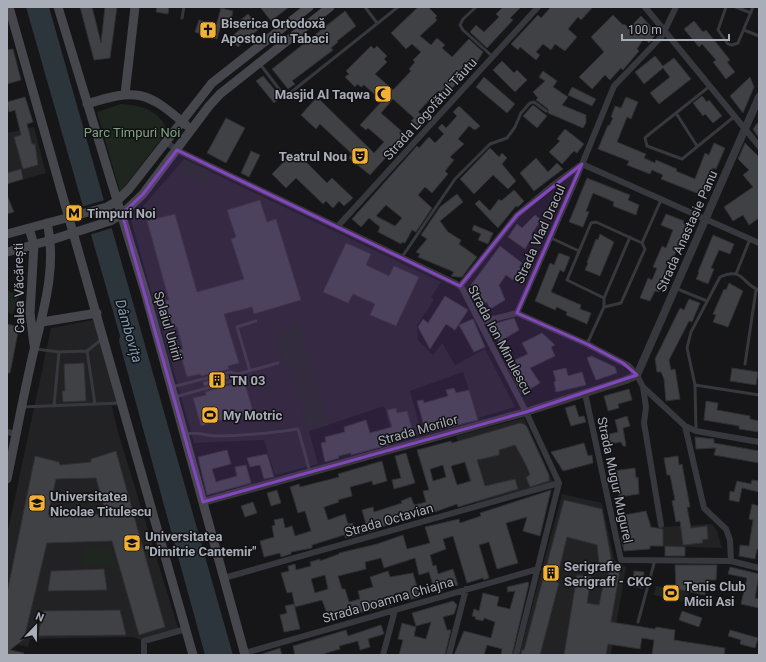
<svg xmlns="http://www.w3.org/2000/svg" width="766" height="662" viewBox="0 0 766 662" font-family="Roboto,sans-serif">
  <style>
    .built { fill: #222225 }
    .green { fill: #1e261f }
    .water { fill: #2c353c }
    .pier { fill: #161618 }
    .building { fill: #404145; stroke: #303034; fill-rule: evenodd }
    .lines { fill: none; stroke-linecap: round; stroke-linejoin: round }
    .service { stroke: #37383d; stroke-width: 3 }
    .minor { stroke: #37383d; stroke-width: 6 }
    .tertiary { stroke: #37383d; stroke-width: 8 }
    .secondary { stroke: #45474d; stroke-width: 9 }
    .marked { fill: #8446be; fill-opacity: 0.2; stroke: #8446be; stroke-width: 3; stroke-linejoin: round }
    .labels { text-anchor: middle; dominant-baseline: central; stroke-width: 3; stroke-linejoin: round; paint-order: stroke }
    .poi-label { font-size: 13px; font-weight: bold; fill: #a8adb8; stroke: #111113; text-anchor: start }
    .street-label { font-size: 13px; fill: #a8adb8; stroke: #111113 }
    .park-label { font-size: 13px; fill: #7fa381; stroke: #111113 }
    .water-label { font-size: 14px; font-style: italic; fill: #7f9bb3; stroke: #111113 }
  </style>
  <rect width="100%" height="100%" fill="#161618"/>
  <path class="built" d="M34 127 46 173 7 184V133Z
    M184 159 441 282 431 297 434 300 417 325 418 340 433 355 442 343 455 365 485 349 515 407 478 418 463 372 410 391 422 434 394 442 384 406 309 431 318 464 275 475 264 440 194 443 131 220Z
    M98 319 118 405 112 406 118 432 179 631 144 641 133 637 30 639 28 647 7 642V535L51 328Z
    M524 418 553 482 476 503 456 436Z
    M562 494 602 503 614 559 619 564 626 567 611 655H519Z
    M712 524 717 531 722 548 663 546V527Z"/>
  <path class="green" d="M121 104C141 105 162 111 167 132L120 192 97 112Z
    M184 159 210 171 205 181 207 186 203 188 201 182 176 169Z
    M7 291 19 295 13 314 7 312Z
    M276 321 279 329 299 323 329 425 308 431 291 371 286 373 271 322Z
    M83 548H112L113 564 84 565Z
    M656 586 689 592 687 602 654 595Z"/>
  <path class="water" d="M26 7H49L233 655H205L119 341 120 336Z"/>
  <path class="pier" d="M105 200 112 228 89 235 81 207Z"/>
  <path class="building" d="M80 7H92L101 43 105 7H117L110 58 94 60Z
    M157 7H169L168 14 156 12Z
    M260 7H289L271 21Z
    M418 7H428L437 16 435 18 437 20 420 36 431 45 437 38 445 45 442 48 452 57 469 39 483 52 477 62 474 58 465 68 469 71 444 96 438 91 418 112 427 120 420 128 411 121 414 118 393 99 381 113 406 135 370 175 349 158 352 154 320 124 316 129 301 115 317 97 374 153 384 142 368 128 366 130 360 125 382 101 364 85 361 87 357 84 355 87 345 77 349 74 346 71 371 46 374 49 377 46 387 56 384 59 387 62 375 74 393 90 411 71 409 69 415 62 413 60 421 52 412 44 406 49 391 33Z
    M503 7H521L510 18 513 20 487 48 470 32 476 25 484 32 499 17 496 14Z
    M551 7H593L581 20 578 17 568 29 577 37 565 51 555 44 551 50 543 44 536 52 540 55 536 60 520 47 518 50 511 44 538 15 541 18Z
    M221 8 233 11 231 20 223 18 217 39 195 32 199 20 216 26Z
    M345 11 356 26 337 41 338 42 331 48 333 50 292 81 295 84 288 89 272 69Z
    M248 14 260 28 238 47 230 38 243 27 238 22Z
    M613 15 623 25 624 24 629 28 641 16 657 33 649 43 644 38 637 49 639 51 623 70 621 68 610 80 605 75 592 89 579 77 604 52 591 37Z
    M694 21 703 32 706 30 730 60 727 62 735 72 726 79 713 62 716 60 702 44 699 47 684 29Z
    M13 49 21 80 7 84V50Z
    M655 56 663 66 674 58 691 79 659 104 650 93 670 77 663 68 644 84 635 72Z
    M502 61 514 73 517 70 527 80 515 92 493 70Z
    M543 71 557 81 553 87 568 97 562 105 586 115V123L583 128 548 113V109L536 100 538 98 533 92 545 81 539 77Z
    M263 76 281 97 274 103 256 81Z
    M484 77 515 104 507 113 476 87Z
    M750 77 754 87 743 113 730 96Z
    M572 87 596 99 592 106 568 95Z
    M702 96 707 102 709 100 722 116 713 123 705 114 703 116 693 103Z
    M25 97 33 122 27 124 32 144H35L38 165 23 169 14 137 21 135 15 110 9 112 7 102Z
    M626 97 638 102 631 119 627 117 617 142 646 154 644 158 655 163 656 160 677 169 676 171 695 179 705 153 709 155 714 143 725 148 716 169 713 168 708 178 711 180 704 196 661 179 663 175 652 170 650 174 627 165 629 161 598 149 608 125 609 126 613 118 611 117 615 106 621 108Z
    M533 105 547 116 537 128 523 116Z
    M459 106 480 126 475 130 469 126 458 139 464 144 450 157 454 160 445 171 448 174 432 193 425 187 418 195 432 208 416 232 412 230 405 243 402 242 401 244 378 232 380 227 369 218 361 227 352 219 417 146 419 148 429 137 435 143 444 134 438 128 442 124 446 128 457 116 453 112ZM386 205 402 218 395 226 376 216Z
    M226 118 245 128 226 163 207 153Z
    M759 121V138L753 129Z
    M565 129 584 144 577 153 574 151 562 164 549 152 560 141 557 139Z
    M745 143 759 157V218L749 225 743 215 733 221 724 207 753 187 743 175 749 170 738 159Z
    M490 148 499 157 502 153 507 158 502 164 516 181 508 189 493 175 474 194 460 179Z
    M251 151 260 155 249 177 241 173Z
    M292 153 300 161 301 159 305 161 327 183 332 178 353 198 344 206 339 201 333 208 326 201 323 204 296 178 286 188 272 174Z
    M536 158 548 172 557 163 563 169 534 191 520 173Z
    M21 169 23 179 7 184V173Z
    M587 178 630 195 628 200 639 205 636 215 613 206 614 202 593 193 586 211 589 212 583 227 569 222Z
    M514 190 524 201 518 207 516 206 498 228 475 204 479 200 490 211 499 199 501 201Z
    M457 194 463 202 440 221 448 232 461 240 459 244 477 257 462 277H457L451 276 454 272 418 257 420 254 416 252 427 239 421 235 440 207Z
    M7 195 14 212 7 214Z
    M260 200 267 222 276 219 301 300 254 314 252 307 224 314 239 363 228 366 229 369 201 376 200 374 187 377 179 350 183 349 177 327 173 328 165 301 169 300 147 221 175 214 197 292 244 279 231 239 236 237 227 210Z
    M666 214 684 221 683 223 687 225 672 261 669 259 665 271 667 272 659 292 655 291 650 301 640 298 648 278 652 280 657 268 653 267 662 246 666 248 673 230 661 225Z
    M535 215 540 219 539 223 531 235 533 236 525 249 508 237 517 224 522 228Z
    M474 225 493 233 488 244 478 240 481 234 472 230Z
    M600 234 614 242 600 276 585 270 588 263 587 262 596 239 598 240Z
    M713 235 734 244 730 254 719 250 711 268 714 269 708 284 696 279 699 273 698 272Z
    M346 243 371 254 366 265 389 276 394 266 419 277 396 326 370 315 375 304 353 294 348 303 323 292Z
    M500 246 522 263 519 267 521 269 513 280 506 275 499 285 505 300 490 309 487 302 481 305 471 285Z
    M559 253 570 257 564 272 560 270 551 292 581 305 580 309 591 313 587 324 566 315 567 312 557 307 555 310 535 301 550 263 554 265Z
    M729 283 743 291 728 327 713 322 716 315 713 314 724 289 726 290Z
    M445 296 468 310 455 330 446 324 430 349 418 327 423 319 428 323Z
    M689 299 700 303 692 322 689 321 669 360 671 370 675 369 680 399 666 401 664 379 661 372H657L655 359 680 308 684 310Z
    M514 318 519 330 499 342 490 325Z
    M473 319 485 347 474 352 459 325Z
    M7 324 19 327 10 373H7Z
    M542 333 555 345 551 347 555 356 530 368 540 383 522 394 506 364 528 354 522 343Z
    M591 356 615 367 617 373 596 380 587 358Z
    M84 363 86 401 63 402 62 391H65L64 364Z
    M566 368 568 376 582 372 586 385 556 392 554 382 556 381 553 371Z
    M732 368 758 372 756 385 730 381Z
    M231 375 230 378 204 386 203 382Z
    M233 384 234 387 245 384 253 411 201 426 193 398 206 395 205 392Z
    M454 388 456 393 469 390 478 420 426 433 417 401 423 400 424 403 448 396 446 390Z
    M629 389 632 400 618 404 619 408 608 411 604 396Z
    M706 401 718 403 717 410 750 416V419L759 421V432L739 429V426L704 420Z
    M575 405 579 417 584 416 586 422 571 426 565 408Z
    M396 408 397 413 407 411 414 435 388 443V445L351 455V453L338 456 339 458 325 462 321 443 326 442 325 437 345 432 344 427 366 420 370 433 392 427 387 410Z
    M627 416 630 426 623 428 626 446H623L621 442 603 445 601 436 618 432 615 420Z
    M520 423 524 424 527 427 549 475V481L530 487 526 477 530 475 526 465 515 445 499 450V455L477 460 485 486 515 479 518 489 458 507 457 504 429 514 428 512 378 528 379 529 346 538 344 535 312 545V548L291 552V554L281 557 280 553 264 557 260 541 274 537 272 526 275 525 274 520 283 518 285 528 292 526 295 536 311 531 305 511 298 513 290 487 299 484 300 487 339 477 338 474 382 461 387 481 373 485 372 481 350 487 352 496 338 500 339 502 324 507 328 520 345 514 348 524 353 523 354 528 366 524 362 510 373 507 374 512 402 503 401 501 411 497 414 505 426 502 423 491 429 490 417 450 451 441 452 443ZM465 462 471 481 457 485 451 466ZM443 465 446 477 433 481 430 469Z
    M695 437 714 439V443L759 451V463L714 455 716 448 696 449Z
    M584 443 588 456 592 455 593 463 563 471 551 452Z
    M227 450 231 464 212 469 216 482 237 476 235 467 246 465 251 483 207 495 198 457Z
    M116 451 165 627 139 635 112 541 47 543 24 639 10 650 24 653 23 655H7V593L35 456 59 462 60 465 91 462V459ZM96 478 106 514 48 515 56 479Z
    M406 453 415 483 394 489 392 480 401 478 395 456Z
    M267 454 274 477 264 479 260 465 250 467 247 458Z
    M678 456 679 465 682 464 690 507H687L691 528 707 526 708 539 702 540 703 543 683 545 680 521 676 522 672 501 675 500 670 475H667L664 458Z
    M635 468 636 478 638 477 639 494 619 497 616 480 613 481 612 471Z
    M752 480 759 481V492L742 488 739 502 729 500 730 491 734 492 737 481 751 484Z
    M277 490 281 503 271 506 267 493Z
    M551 490 540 536 523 531 527 517 506 523 518 563 497 569 489 542 479 545 489 578 484 580 483 578 467 583 453 536 443 539 446 549 430 555 433 566 436 565 438 574 453 569 458 585 435 592 429 572 419 575 415 558 384 568 381 558 365 562 366 569 338 576 342 589H345L349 602 360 599 358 591 373 587 370 577 388 571 390 577 413 573 420 597 408 600 406 591 394 594 396 602 391 603 392 605 354 614V613L330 621 322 600 295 607 292 592 287 593 281 573 289 571 288 566 295 564 296 570 311 566 310 562 320 559V561L339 554V553L377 544 403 535 407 549 430 543 425 527 459 519 460 523 481 516 480 513ZM325 575 328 589 315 593 311 579Z
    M564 500 602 509 612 563 599 564 597 545 567 537 556 582 559 583 540 655H521L522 650H524Z
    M253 502 257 513 245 517 241 506Z
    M752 504 759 506V550L757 549 755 559 739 556 740 545 749 546 753 520 749 519Z
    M646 511 651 527 663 529V546H650V549L624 551 621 537 624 536 619 516Z
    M665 546 685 547V556H665Z
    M610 563 621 564 611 622 655 629 656 627 675 630 674 640 725 648 724 655H652L654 640 642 638 640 649 608 644 606 655H564L577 575 591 577 587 603 599 605 603 586H607Z
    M675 565H717L716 580H706L705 595 676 589Z
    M730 567 759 574 755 598 759 599V608L741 604 747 578 728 574Z
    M104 569 107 590 48 591 51 571Z
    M634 571 644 572 643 588 633 587Z
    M528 582 529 583 512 655H501L502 649 487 645 484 655H454L464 631 491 638 495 622 484 618 483 621 475 619 476 617 472 616 474 609 479 611 483 593 499 597 497 606 510 609 515 591 508 592 507 587Z
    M453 601 457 605 454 614 443 617 447 630H451L445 655H399L403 640 398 639 402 623 416 627 414 636 426 639 431 622 416 626 412 613Z
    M294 604 300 629 284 632 280 615 287 613 285 606Z
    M120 610 126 635 38 636 43 611Z
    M682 611 702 618 699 627 679 620Z
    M381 625 384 634 368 639 370 647 360 650 358 641 339 646 340 649 320 655H295L293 646 346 630 348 636Z
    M730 630 758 638 755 648 740 644 741 640 728 636Z
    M280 648 282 655H262V654Z"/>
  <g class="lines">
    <path class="service" d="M365 7 377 23
      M476 7 463 19 460 25 463 30 493 57
      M726 7 718 30 728 44 732 45 738 43 753 7
      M736 7 751 13
      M182 18 184 7
      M744 30 759 36
      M260 64 285 97 398 7
      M710 86 647 136 645 138 647 146 682 159 735 116
      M676 113 697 146
      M551 238 579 251
      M402 257 455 179 490 144 507 138 515 127 521 113 530 103 534 102 546 111
      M736 274 750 239
      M675 288 707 301
      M759 290C742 285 744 266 720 277L691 332 687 348 695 385 759 395
      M604 298 630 237
      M604 307 621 303 645 249 642 243 661 200
      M587 344 604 307V298L567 280 591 223 596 222 642 243
      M36 349 59 352 87 351 102 339
      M87 351 95 404
      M745 364 756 290
      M250 371 237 327 256 321
      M695 385 696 431
      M172 387 230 372 238 374 278 363
      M175 397 232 381 238 374
      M54 406 59 352
      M22 407 120 403
      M186 434C198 431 206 436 217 436 244 436 271 433 298 429L310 472
      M638 622 655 560"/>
    <path class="minor" d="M645 7 759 146
      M166 142 177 150 457 284 462 288 526 412 559 483 516 655
      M582 164 759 243
      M338 226 538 7
      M460 286 517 215 552 186 582 164
      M517 313 574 184 614 86 662 36 676 7
      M481 322 517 313 587 344 629 366 637 375 643 387 685 426 696 431 759 442
      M643 387 646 407 644 423 661 525
      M585 393 621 560 731 561 759 568
      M685 426 704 508 726 529 730 540 731 561
      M7 432 17 434
      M224 578 559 483
      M245 653 538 569
      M144 655V641L186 629
      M383 655 395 610
      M449 655 466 589"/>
    <path class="tertiary" d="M203 502 526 412 626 380 637 375 759 97"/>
    <path class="secondary" d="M9 7 193 655
      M58 7 145 292 245 655
      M125 94 135 7
      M87 104C137 88 147 91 186 125
      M29 228 34 245 30 313 34 345
      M7 234 107 207 117 201 129 189 212 83 309 7
      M7 252 51 240 110 221 122 214 143 194 209 106 220 94 330 7
      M42 322 97 313
      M7 479C16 436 24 392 34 350 44 309 57 265 47 223"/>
  </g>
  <path class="marked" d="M177 150 460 286 517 215 582 164 517 313 587 344 623 363 637 375 526 412 203 502 122 214 143 194Z"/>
  <defs>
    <symbol id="church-square" viewBox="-11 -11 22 22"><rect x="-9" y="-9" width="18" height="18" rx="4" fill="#f2b134" stroke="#111113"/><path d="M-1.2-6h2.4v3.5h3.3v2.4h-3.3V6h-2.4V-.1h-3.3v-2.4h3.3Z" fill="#111"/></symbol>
    <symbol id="mosque-square" viewBox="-11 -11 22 22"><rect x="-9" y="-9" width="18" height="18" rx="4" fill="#f2b134" stroke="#111113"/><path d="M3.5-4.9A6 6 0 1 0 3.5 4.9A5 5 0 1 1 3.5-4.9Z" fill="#111"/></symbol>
    <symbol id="theatre-square" viewBox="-11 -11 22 22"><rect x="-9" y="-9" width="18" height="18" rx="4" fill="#f2b134" stroke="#111113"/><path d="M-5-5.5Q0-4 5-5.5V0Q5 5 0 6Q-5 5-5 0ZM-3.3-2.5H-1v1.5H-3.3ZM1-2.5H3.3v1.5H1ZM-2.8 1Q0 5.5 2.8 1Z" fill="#111"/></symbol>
    <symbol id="metro-square" viewBox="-11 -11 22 22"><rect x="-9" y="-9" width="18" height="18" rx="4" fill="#f2b134" stroke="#111113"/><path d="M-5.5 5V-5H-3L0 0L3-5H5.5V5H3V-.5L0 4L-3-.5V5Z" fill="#111"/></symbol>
    <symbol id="building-square" viewBox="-11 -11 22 22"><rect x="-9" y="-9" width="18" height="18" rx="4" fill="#f2b134" stroke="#111113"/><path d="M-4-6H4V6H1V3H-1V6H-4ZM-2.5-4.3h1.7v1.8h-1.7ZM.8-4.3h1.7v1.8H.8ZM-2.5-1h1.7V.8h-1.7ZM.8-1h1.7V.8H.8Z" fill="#111"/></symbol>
    <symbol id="stadium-square" viewBox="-11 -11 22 22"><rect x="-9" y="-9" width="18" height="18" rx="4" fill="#f2b134" stroke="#111113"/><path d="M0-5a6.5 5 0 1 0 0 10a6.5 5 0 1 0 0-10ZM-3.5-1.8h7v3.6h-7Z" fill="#111"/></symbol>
    <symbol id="university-square" viewBox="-11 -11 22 22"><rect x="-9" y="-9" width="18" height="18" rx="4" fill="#f2b134" stroke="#111113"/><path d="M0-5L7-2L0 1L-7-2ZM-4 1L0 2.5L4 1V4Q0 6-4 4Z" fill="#111"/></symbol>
  </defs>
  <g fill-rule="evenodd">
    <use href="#church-square" x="198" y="20" width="20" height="20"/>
    <use href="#mosque-square" x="373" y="84" width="20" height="20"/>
    <use href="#theatre-square" x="350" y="146" width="20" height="20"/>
    <use href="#metro-square" x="64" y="203" width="20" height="20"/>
    <use href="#building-square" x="207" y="370" width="20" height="20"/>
    <use href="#stadium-square" x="200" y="405" width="20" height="20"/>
    <use href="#university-square" x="27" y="493" width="20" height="20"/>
    <use href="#university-square" x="122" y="533" width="20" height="20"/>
    <use href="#building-square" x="541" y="563" width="20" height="20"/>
    <use href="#stadium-square" x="661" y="583" width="20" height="20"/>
  </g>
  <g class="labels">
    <g class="poi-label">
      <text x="221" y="23">Biserica Ortodoxă<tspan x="221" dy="15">Apostol din Tabaci</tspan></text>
      <text x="370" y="94" text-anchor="end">Masjid Al Taqwa</text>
      <text x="347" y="156" text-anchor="end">Teatrul Nou</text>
      <text x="87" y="213">Timpuri Noi</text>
      <text x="230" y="380">TN 03</text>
      <text x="223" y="415">My Motric</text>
      <text x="50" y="496">Universitatea<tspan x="50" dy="15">Nicolae Titulescu</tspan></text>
      <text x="145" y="536">Universitatea<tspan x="145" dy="15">"Dimitrie Cantemir"</tspan></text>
      <text x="564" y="566">Serigrafie<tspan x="564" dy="15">Serigraff - CKC</tspan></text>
      <text x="684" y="586">Tenis Club<tspan x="684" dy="15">Micii Asi</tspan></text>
    </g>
    <g class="street-label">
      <text transform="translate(430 109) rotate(-48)">Strada Logofătul Tăutu</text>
      <text transform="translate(687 231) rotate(-66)">Strada Anastasie Panu</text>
      <text transform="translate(540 234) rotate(-66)">Strada Vlad Dracul</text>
      <text transform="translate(19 288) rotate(-91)">Calea Văcărești</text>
      <text transform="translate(168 326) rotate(74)">Splaiul Unirii</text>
      <text transform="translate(500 340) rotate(62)">Strada Ion Minulescu</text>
      <text transform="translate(418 430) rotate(-16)">Strada Morilor</text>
      <text transform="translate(615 480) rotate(78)">Strada Mugur Mugurel</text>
      <text transform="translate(389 520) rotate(-16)">Strada Octavian</text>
      <text transform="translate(388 600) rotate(-16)">Strada Doamna Chiajna</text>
    </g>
    <g class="park-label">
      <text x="132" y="132">Parc Timpuri Noi</text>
    </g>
    <g class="water-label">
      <text transform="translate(129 331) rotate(74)">Dâmbovița</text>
    </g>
  </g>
  <rect width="766" height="662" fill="none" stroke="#a8adb8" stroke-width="16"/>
  <g transform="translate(36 626) rotate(22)" stroke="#111113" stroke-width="3" paint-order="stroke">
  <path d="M0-3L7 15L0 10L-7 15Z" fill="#a8adb8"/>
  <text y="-6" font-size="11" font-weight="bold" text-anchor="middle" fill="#a8adb8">N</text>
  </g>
  <path d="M622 34v6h107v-6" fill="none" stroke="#a8adb8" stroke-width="2"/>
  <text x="628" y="34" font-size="12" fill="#a8adb8" stroke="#111113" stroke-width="3" paint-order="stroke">100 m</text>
</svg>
